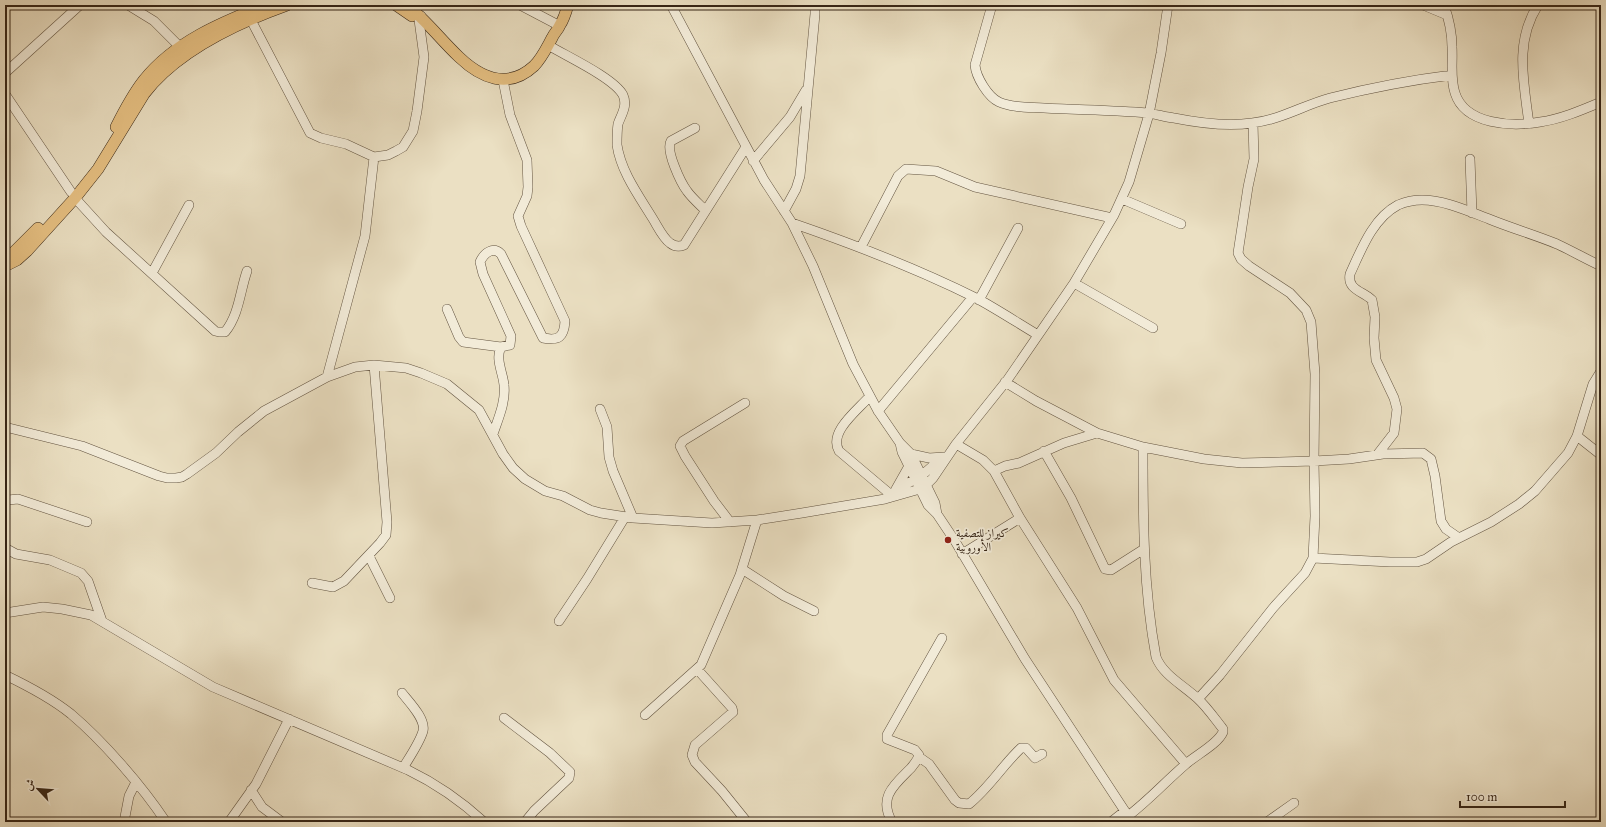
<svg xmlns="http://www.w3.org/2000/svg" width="1606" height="827" viewBox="0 0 1606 827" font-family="'IM FELL Great Primer',Amiri,serif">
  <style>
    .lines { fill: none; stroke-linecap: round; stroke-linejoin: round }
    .minor-casing { stroke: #635441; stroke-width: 10 }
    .major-casing { stroke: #362516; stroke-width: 12 }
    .minor { stroke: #f2ebd8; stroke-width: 9 }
    .major { stroke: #e6c082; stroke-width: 11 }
    .poi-dot { fill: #8f2418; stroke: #f2ebd8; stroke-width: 1.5 }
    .labels { text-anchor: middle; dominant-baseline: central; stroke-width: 3.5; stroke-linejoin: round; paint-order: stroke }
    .poi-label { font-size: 12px; fill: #362516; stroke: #f2ebd8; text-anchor: start }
  </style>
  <rect width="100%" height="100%" fill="#ebe0c3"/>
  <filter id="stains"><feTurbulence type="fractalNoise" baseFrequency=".005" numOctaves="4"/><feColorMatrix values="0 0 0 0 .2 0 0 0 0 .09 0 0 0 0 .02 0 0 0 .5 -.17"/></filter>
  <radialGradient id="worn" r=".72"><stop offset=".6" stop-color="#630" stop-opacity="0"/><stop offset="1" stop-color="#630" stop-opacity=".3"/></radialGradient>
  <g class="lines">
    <defs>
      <path id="minor" d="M128 5 154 21 180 47
        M520 5 560 26
        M671 5 764 180 792 223 813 266 853 364 878 411 900 443 911 454 935 503 937 514
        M992 5 975 65C976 77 988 97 999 102 1012 108 1030 107 1044 108 1078 110 1113 110 1147 113 1156 114 1165 117 1174 118 1199 123 1227 127 1252 123 1280 120 1304 105 1330 98 1370 88 1411 80 1452 75
        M1423 5 1447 15
        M1444 5C1449 19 1452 32 1452 47 1453 62 1450 78 1455 93 1465 125 1512 127 1540 122 1561 119 1582 110 1601 102
        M251 20 310 133 321 138 346 144 374 157
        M548 45C566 56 614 78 623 95 628 106 621 115 618 124 617 131 617 139 617 145 621 172 639 196 653 219 658 227 663 238 670 243 675 247 679 247 684 245L746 147
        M5 73 80 5
        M5 94 71 192
        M1529 124C1524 83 1514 42 1538 5
        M695 128 671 141C665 150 681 183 687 191 692 198 699 204 705 210
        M1470 159 1472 213
        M753 161 790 117 806 90
        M75 198 106 232 215 331 219 332H225C239 315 240 291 247 271
        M1122 199 1181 224
        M784 211 796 189 800 176 815 14V5
        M792 223C856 245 918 269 978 299 998 310 1018 323 1038 335
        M861 247 898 176 906 169 936 171 975 187 1112 218
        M152 273 189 205
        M1074 283 1153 328
        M979 300 1018 228
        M447 309 459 337 463 342 501 347
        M327 377 365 236 374 157 388 155 396 151 403 147 413 131 417 111 424 57 419 20 421 16
        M1005 382 1036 401 1097 433 1143 447 1204 459 1242 463 1314 461 1349 459 1383 454 1423 453 1431 459 1435 476 1441 521 1446 529 1459 538
        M870 396C858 410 828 432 839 451L890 494
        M600 409 607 427 609 457 613 471 633 518
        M878 411 973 297
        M5 427 82 446 159 476 167 478H176L182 477 187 474 216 453 238 432 264 411 327 377 355 367 374 365 406 368 421 373 447 384 479 410 503 454 513 468 525 479 545 491 563 496 590 510 601 513 633 518 712 523 757 520 802 513 885 499 920 489 926 485 933 478 956 444 1008 379 1074 283 1114 215 1129 182 1149 114 1161 53 1168 5
        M493 434C498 419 506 402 504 385 503 373 495 359 501 347L510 345 511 336 483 274 480 262C484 253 493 246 501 254L543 338C559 341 564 337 565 321L521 226 518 216 527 196 528 187 527 160 510 115 503 80
        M1577 436 1601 455
        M900 443 902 452 928 505 937 514 955 541 1025 659 1132 822
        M956 444 983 460 994 471 1020 518 1077 608 1114 680 1186 764
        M1044 451 1071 498 1105 569 1111 570 1144 549
        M911 454 929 458 944 457
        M1377 455 1394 433 1397 409 1394 398 1376 360 1374 338 1375 317 1372 300C1363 291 1347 290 1350 274 1361 250 1373 218 1398 205 1405 202 1414 200 1422 200 1444 200 1468 211 1489 219 1511 228 1535 235 1557 244 1572 251 1586 259 1601 266
        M994 471 1005 466 1019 463 1064 443 1097 433
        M896 489 909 466
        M887 497 901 487 921 476 942 458
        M5 503 8 500 18 499 87 522
        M730 522 714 501 685 456 680 446 683 441 745 403
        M5 548 16 554 50 560 81 573 88 581 102 621
        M962 554 1020 518
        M369 556 390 598
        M1313 558 1390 562H1417L1426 559 1451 542 1491 522 1519 504 1535 491 1568 453 1577 436 1593 384 1601 371
        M742 569 784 596 814 611
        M312 583 333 587 344 581 380 543 386 535 387 522 374 365
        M5 613 43 607 62 609 91 615 213 687 408 770C437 784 460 800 484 822
        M559 621 587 579 625 517
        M697 669 732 708 733 712 695 745 692 755 695 762 722 791 747 822
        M5 675C28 686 51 698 71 714 104 742 142 786 166 822
        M402 693C409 702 426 719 423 731 420 742 409 758 403 768
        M1198 699 1220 675 1273 608 1305 573 1313 558 1315 516 1314 461 1315 374 1311 322 1306 310 1290 293 1249 266 1241 259 1238 253 1248 187 1254 159 1253 123
        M645 715 701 665 740 575 757 520
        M504 718 550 753 570 772 569 778 534 811 525 822
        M919 757 929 764 955 800 959 803 969 804C989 788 1002 766 1021 748H1026L1035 758 1042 754
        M251 790 262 807 282 822
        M1128 816C1149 800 1166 781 1186 764 1196 755 1218 744 1223 732V729C1215 719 1207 707 1197 698 1183 685 1163 675 1156 657 1143 587 1143 517 1143 447
        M124 822 129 796 136 782
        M229 822 256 784 289 719
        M892 822C878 797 894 785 911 768 914 764 918 760 919 755L915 750 887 739V735L942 638
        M1111 822 1125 811
        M1267 822 1294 803"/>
      <path id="major" d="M396 5 412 16
        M407 5C426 20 441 40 459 57 481 78 508 90 534 66 542 58 547 47 552 38 554 33 558 30 560 25 564 19 566 12 568 5
        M116 127C124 111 133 94 144 80 174 42 222 22 266 5
        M5 257 14 252 38 228
        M5 266 17 260 27 251 75 198 98 169 144 94C177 51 237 23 287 5"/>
    </defs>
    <use href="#minor" class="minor-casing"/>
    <use href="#major" class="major-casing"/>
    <use href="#minor" class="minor"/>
    <use href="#major" class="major"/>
  </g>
  <circle class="poi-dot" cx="948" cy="540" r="4"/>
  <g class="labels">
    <g class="poi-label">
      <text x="956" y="533">كيراز للتصفية<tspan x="956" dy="14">الأوروبية</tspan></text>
    </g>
  </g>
  <rect width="1606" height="827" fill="none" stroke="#ebe0c3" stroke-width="20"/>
  <rect x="6" y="6" width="1594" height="815" fill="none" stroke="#362516" stroke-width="2"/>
  <rect x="10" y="10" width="1586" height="807" fill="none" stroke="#362516"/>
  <g transform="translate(38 789) rotate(296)" stroke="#f2ebd8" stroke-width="3" paint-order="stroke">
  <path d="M0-3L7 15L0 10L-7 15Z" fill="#362516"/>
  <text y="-6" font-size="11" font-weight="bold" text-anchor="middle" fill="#362516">ش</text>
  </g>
  <path d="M1460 801v6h105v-6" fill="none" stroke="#362516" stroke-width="2"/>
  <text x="1466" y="801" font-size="12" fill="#362516" stroke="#f2ebd8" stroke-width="3" paint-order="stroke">100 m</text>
  <rect width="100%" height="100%" filter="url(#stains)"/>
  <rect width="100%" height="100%" fill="url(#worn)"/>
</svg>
